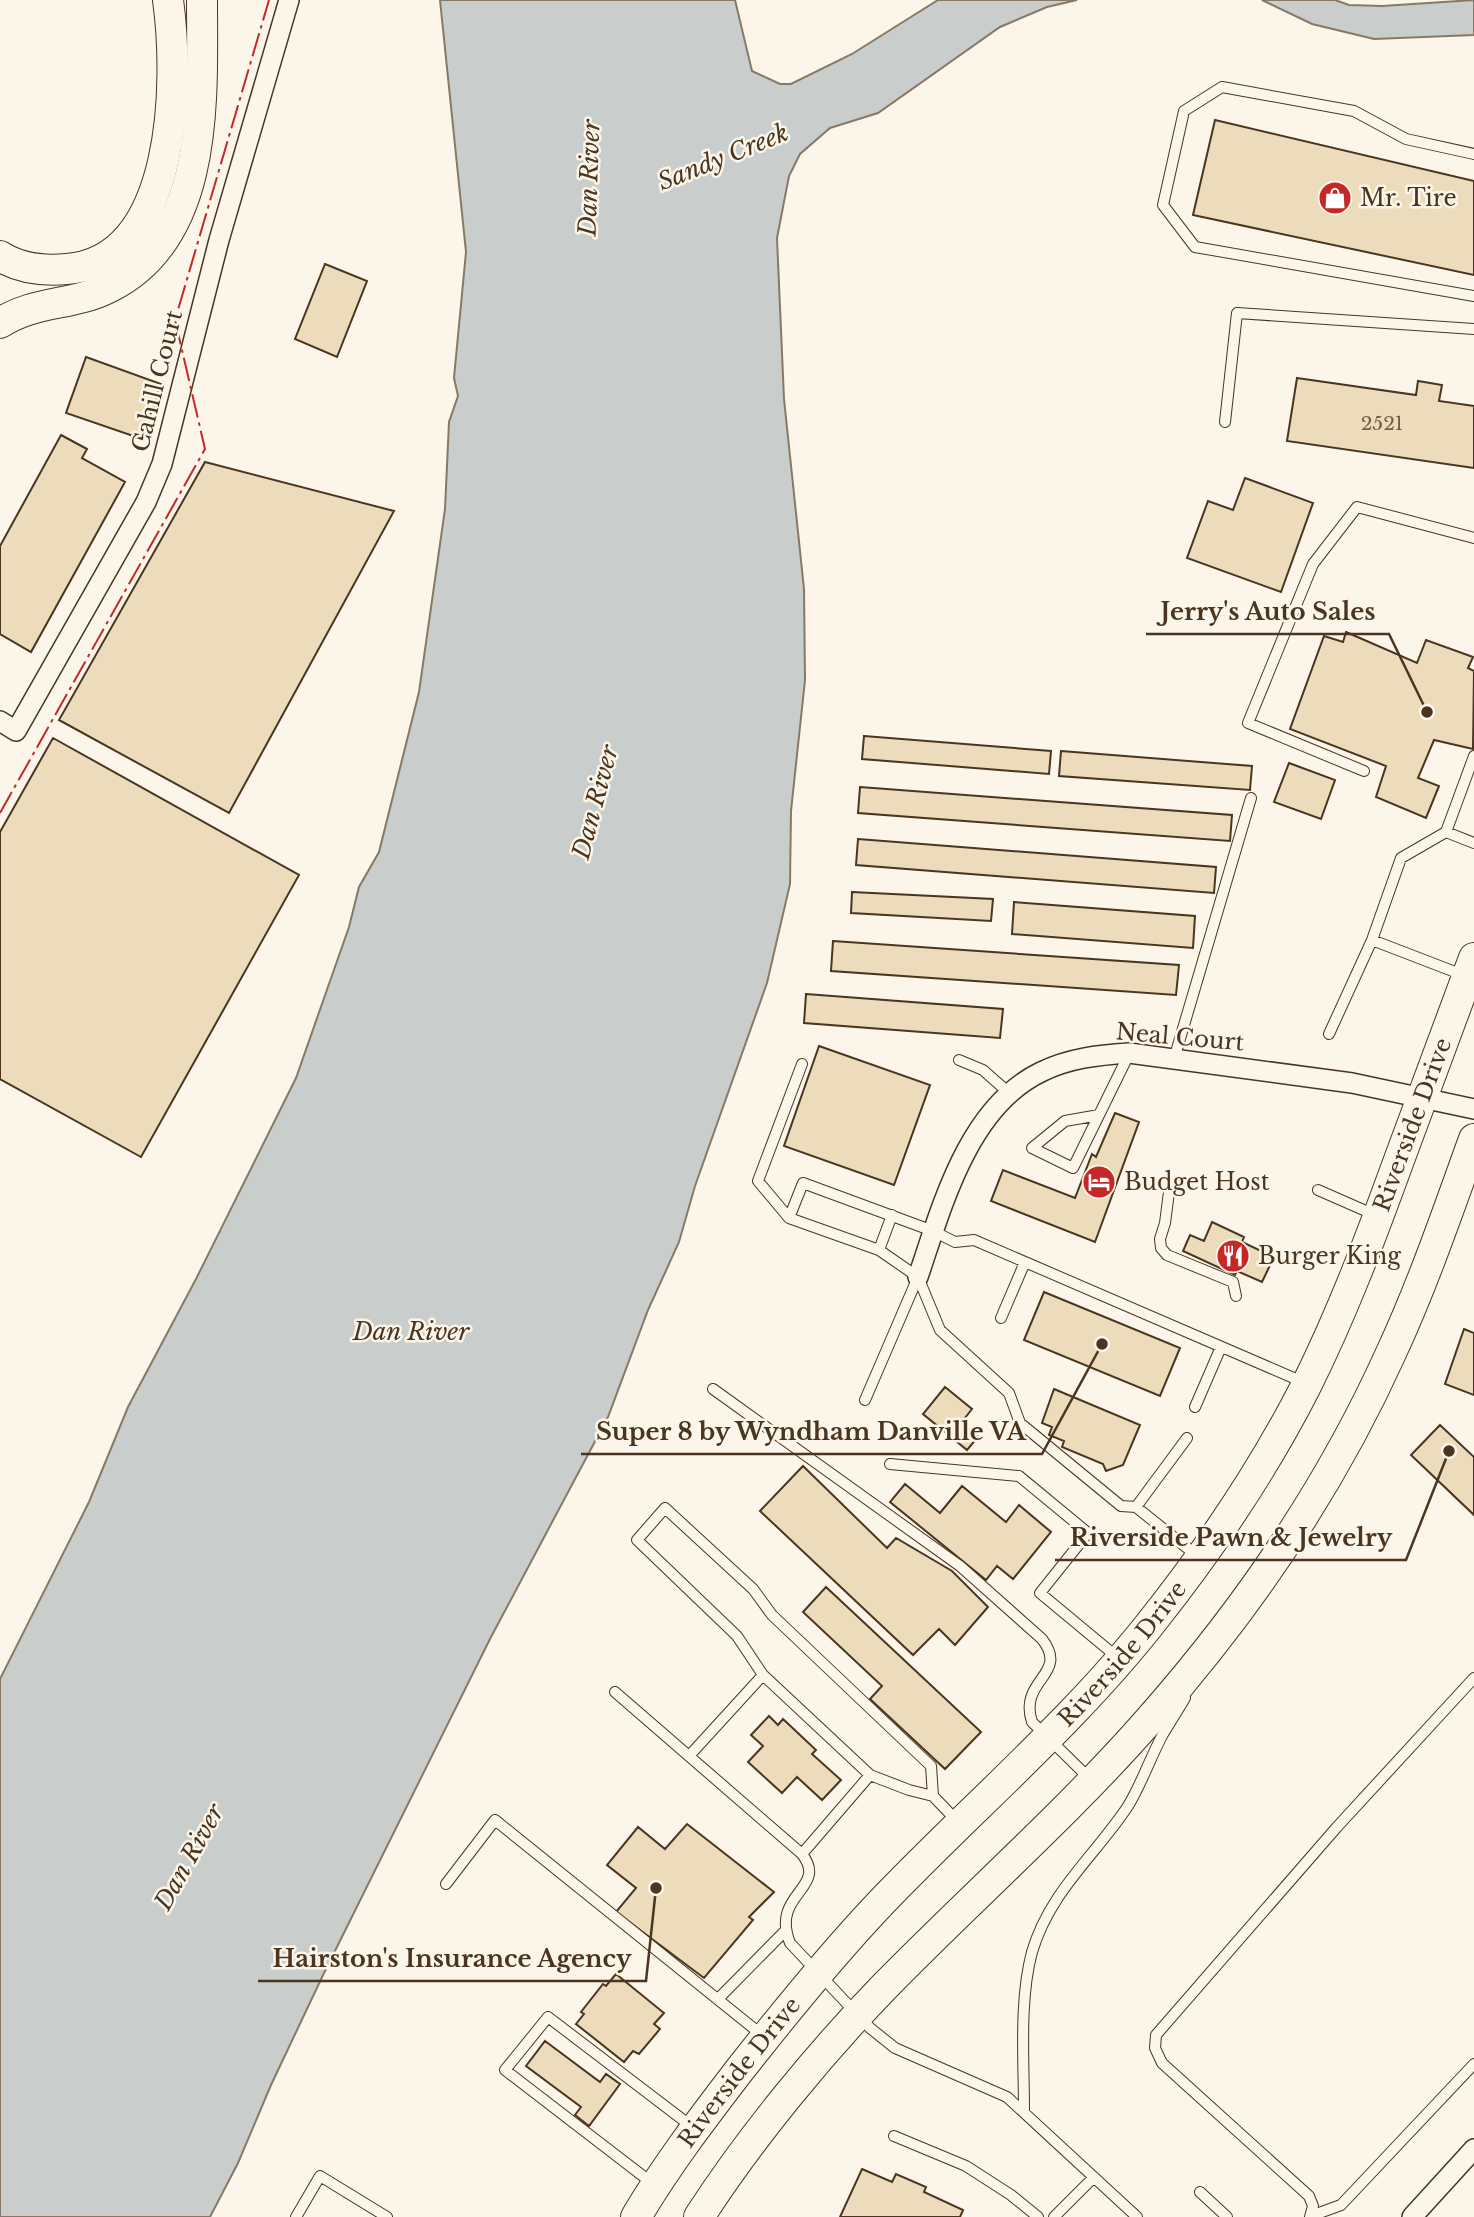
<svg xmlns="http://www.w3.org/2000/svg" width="1474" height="2217" viewBox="0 0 1474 2217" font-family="'Libre Baskerville',serif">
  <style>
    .water { fill: #c9cecd; stroke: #887966; stroke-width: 2 }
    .building { fill: #ecdcbc; stroke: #4a3520; stroke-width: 2 }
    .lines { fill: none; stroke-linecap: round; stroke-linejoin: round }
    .service-casing { stroke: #4a3520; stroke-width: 12 }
    .minor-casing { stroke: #4a3520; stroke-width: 22 }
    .primary-casing { stroke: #4a3520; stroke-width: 32 }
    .service { stroke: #fbf6e9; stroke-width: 10 }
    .minor { stroke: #fbf6e9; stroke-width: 19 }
    .primary { stroke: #fbf6e9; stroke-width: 30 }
    .power { stroke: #c62828; stroke-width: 2; stroke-dasharray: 24 5 3.5 5; stroke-linecap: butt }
    .labels { text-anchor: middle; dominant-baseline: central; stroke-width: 5; stroke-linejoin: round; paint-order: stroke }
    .number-label { font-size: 19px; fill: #725f47 }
    .poi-label { font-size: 23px; fill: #4a3520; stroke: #fbf6e9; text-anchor: start }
    .street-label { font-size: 23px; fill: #4a3520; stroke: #fbf6e9 }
    .water-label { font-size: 24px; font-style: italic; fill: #4a3520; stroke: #fbf6e9 }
    .leader { fill: none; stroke: #4a3520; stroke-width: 2.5 }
    .callout-dot { fill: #4a3520; stroke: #fbf6e9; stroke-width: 2.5 }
    .callout-label { font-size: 24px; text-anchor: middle; font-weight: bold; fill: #4a3520; stroke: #fbf6e9; stroke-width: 5; stroke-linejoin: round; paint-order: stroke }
  </style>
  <rect width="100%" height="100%" fill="#fbf6e9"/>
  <path class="water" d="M440 0H735L752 71 780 84H791L852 54 938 0H1077L1047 7 1000 27 878 113 830 128 800 154 789 176 777 238 784 399 804 589 805 680 791 811 790 884 767 983 695 1186 679 1242 648 1310 608 1417 491 1637 324 1973 271 2085 238 2163 210 2217H0V1679L89 1502 128 1407 196 1279 296 1078 349 927 359 887 379 852 419 692 445 509 449 422 458 396 454 378 466 252Z
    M1262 0H1335L1349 5 1382 6 1474 0V35L1374 39 1312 24Z"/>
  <path class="building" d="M1215 120 1474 181V275L1193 215Z
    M325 264 367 281 337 357 295 339Z
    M86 357 161 384 142 439 66 413Z
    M1297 378 1416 395 1418 381 1442 385 1439 401 1474 406V468L1287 441Z
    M61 435 87 449 82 458 125 482 31 652 0 634V546Z
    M205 462 394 511 229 813 59 720Z
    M1245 478 1313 503 1281 592 1187 558 1208 501 1233 510Z
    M1346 632 1417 663 1426 640 1473 657 1468 668 1474 671 1473 749 1434 740 1418 778 1439 786 1426 818 1376 797 1386 766 1290 729 1324 636 1343 642Z
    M864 736 1051 751 1049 774 862 759Z
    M53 738 299 875 141 1157 0 1079V832Z
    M1061 751 1252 766 1250 790 1059 776Z
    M1289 763 1335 780 1321 819 1274 802Z
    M860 787 1232 815 1230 841 858 813Z
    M858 839 1216 867 1214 893 856 865Z
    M852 892 993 899 991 921 851 913Z
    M1014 902 1195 916 1193 948 1012 934Z
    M833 941 1179 965 1176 995 831 971Z
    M806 994 1003 1009 1000 1038 804 1023Z
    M819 1046 930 1085 894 1185 784 1146Z
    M1115 1113 1139 1122 1095 1242 991 1201 1003 1170 1075 1198 1092 1154 1096 1157Z
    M1212 1222 1244 1237 1242 1242 1274 1257 1262 1282 1237 1271 1235 1275 1183 1251 1190 1235 1204 1241Z
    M1044 1292 1180 1348 1160 1396 1024 1340Z
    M1464 1329 1474 1333V1395L1445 1384Z
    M945 1387 972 1409 961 1423 978 1437 967 1450 923 1414Z
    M1054 1389 1140 1425 1123 1465 1106 1471 1103 1464 1062 1447 1064 1441 1049 1435 1052 1427 1042 1423Z
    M1440 1425 1474 1457V1515L1411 1455Z
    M803 1466 887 1548 896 1538 952 1571 988 1607 955 1645 939 1629 913 1655 760 1511Z
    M905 1484 940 1513 962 1486 1006 1522 1019 1505 1051 1532 1013 1579 997 1566 986 1580 890 1502Z
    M826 1587 981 1732 945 1769 870 1699 882 1686 803 1612Z
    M769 1716 778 1725 783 1719 816 1750 812 1754 841 1780 822 1800 797 1777 782 1793 748 1762 763 1746 751 1735Z
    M687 1824 774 1892 749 1917 753 1920 704 1978 616 1912 636 1888 607 1865 638 1827 665 1849Z
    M616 1974 664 2013 654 2024 660 2029 639 2054 633 2051 624 2062 576 2024 584 2014 581 2012 603 1984 606 1986Z
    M545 2041 600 2082 606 2074 620 2084 589 2126 575 2115 581 2107 526 2066Z
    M862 2169 892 2182 896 2174 926 2187 924 2192 963 2210 960 2217H840Z"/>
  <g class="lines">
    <defs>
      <path id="service" d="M1474 154 1406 139 1354 111 1222 87 1184 111 1163 205 1195 247 1474 296
        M1225 422 1237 313 1474 329
        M1364 771 1248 723 1313 564 1357 507 1474 538
        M1446 832 1474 843
        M1372 940 1463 975
        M1329 1034 1372 940 1401 858 1446 832 1474 756
        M1174 1059 1251 798
        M959 1060 983 1070 1009 1093
        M802 1064 758 1181 789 1218 879 1250 918 1277 940 1330 1009 1393 1020 1423 1121 1506 1136 1507 1196 1555
        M1099 1115 1065 1121 1032 1148 1073 1168 1129 1054
        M1318 1190 1375 1215
        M1169 1192 1165 1223 1160 1239 1161 1248 1167 1255 1233 1282 1236 1296
        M789 1218 803 1183 933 1231 955 1242 974 1240 1303 1382
        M879 1250 892 1215
        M1001 1318 1025 1262
        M713 1389 960 1566 1042 1639C1070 1675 1018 1679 1032 1722L1091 1780
        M865 1400 918 1277
        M1195 1407 1221 1347
        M890 1464 1019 1476 1088 1533 1040 1593 1117 1657
        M1136 1507 1187 1438
        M615 1692 802 1854C829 1889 770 1893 790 1943L870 2028 895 2048 1007 2097 1137 2217
        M689 1756 763 1675
        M933 1796 909 1790 870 1775 763 1675 737 1636 637 1540 665 1508 753 1589 772 1615 931 1766 933 1796 957 1821
        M802 1854 870 1775
        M446 1884 495 1820 762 2035
        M718 1999 785 1931
        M1024 2111C1024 2061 1019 2000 1032 1952 1050 1891 1095 1856 1128 1806 1142 1783 1150 1758 1163 1734 1170 1722 1178 1710 1185 1698
        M894 2136 966 2166 1011 2195 1038 2217
        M652 2183 505 2070 548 2017 691 2126
        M1200 2192 1227 2217
        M1311 2216 1341 2205 1474 2064
        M296 2217 320 2176 387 2217
        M1054 2217 1094 2177
        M1310 2217 1313 2206 1309 2196 1162 2063 1155 2048 1156 2035 1337 1827 1474 1678"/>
      <path id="minor" d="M0 721 16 731 146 502 162 464 219 240 289 0
        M918 1277C942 1206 968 1107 1041 1072 1069 1058 1099 1055 1129 1053L1352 1083 1474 1109
        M1412 2217 1474 2149"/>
      <g id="primary">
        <path d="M0 256C20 269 44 271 67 269 178 261 179 79 168 0"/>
        <path d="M0 323C35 300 74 306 110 287 211 236 202 96 202 0"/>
        <path id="s1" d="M636 2217C666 2166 702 2119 738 2072 782 2016 827 1960 877 1907 968 1811 1072 1724 1154 1619 1211 1547 1263 1470 1305 1388 1342 1314 1371 1237 1399 1160 1424 1093 1449 1026 1474 958"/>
        <path d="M699 2217C750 2138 819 2054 885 1986 973 1896 1068 1813 1151 1718 1247 1609 1331 1486 1391 1353 1423 1284 1448 1211 1474 1139"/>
      </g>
    </defs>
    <use href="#service" class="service-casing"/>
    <use href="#minor" class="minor-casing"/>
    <use href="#primary" class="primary-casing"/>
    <use href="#service" class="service"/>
    <use href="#minor" class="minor"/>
    <use href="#primary" class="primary"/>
    <path class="power" d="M0 813 205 449 175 320 269 0"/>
  </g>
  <defs>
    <symbol id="shop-disc" viewBox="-11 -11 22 22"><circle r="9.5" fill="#c62828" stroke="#fbf6e9"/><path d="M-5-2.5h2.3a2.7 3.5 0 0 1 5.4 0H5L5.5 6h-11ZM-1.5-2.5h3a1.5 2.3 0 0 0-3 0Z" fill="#fff"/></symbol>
    <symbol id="hotel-disc" viewBox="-11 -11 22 22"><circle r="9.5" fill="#c62828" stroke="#fbf6e9"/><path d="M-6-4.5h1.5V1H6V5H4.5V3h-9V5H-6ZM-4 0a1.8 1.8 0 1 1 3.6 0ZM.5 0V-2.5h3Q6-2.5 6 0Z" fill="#fff"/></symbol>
    <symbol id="restaurant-disc" viewBox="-11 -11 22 22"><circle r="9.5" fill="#c62828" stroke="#fbf6e9"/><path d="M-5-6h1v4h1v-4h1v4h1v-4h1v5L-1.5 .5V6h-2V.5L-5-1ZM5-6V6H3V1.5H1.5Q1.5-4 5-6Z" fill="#fff"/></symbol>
  </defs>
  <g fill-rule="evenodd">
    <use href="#shop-disc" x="1316" y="179" width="38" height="38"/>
    <use href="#hotel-disc" x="1080" y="1163" width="38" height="38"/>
    <use href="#restaurant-disc" x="1214" y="1237" width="38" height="38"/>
  </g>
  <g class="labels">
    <g class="number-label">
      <text x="1382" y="423">2521</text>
    </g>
    <g class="poi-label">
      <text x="1360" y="198">Mr. Tire</text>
      <text x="1124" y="1182">Budget Host</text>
      <text x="1258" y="1256">Burger King</text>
    </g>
    <g class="street-label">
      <text transform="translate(157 381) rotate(-76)">Cahill Court</text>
      <text transform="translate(1180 1037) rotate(5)">Neal Court</text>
      <text stroke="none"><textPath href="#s1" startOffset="1354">Riverside Drive</textPath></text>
      <text stroke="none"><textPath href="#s1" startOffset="746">Riverside Drive</textPath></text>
      <text stroke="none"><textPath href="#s1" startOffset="178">Riverside Drive</textPath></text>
    </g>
    <g class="water-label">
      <text transform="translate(723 157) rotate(-22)">Sandy Creek</text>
      <text transform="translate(589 178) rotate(-88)">Dan River</text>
      <text transform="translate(595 802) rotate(-75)">Dan River</text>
      <text x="411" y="1331">Dan River</text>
      <text transform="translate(189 1857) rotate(-61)">Dan River</text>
    </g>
  </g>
  <path class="leader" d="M1427 712L1389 634H1146M1102 1344L1042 1454H581M1449 1451L1406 1560H1055M656 1888L646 1981H258"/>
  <g class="callout-dot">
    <circle cx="1427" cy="712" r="7"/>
    <circle cx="1102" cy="1344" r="7"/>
    <circle cx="1449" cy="1451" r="7"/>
    <circle cx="656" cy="1888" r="7"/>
  </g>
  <g class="callout-label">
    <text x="1268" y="620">Jerry's Auto Sales</text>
    <text x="811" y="1440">Super 8 by Wyndham Danville VA</text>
    <text x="1231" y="1546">Riverside Pawn &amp; Jewelry</text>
    <text x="452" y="1967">Hairston's Insurance Agency</text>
  </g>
</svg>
